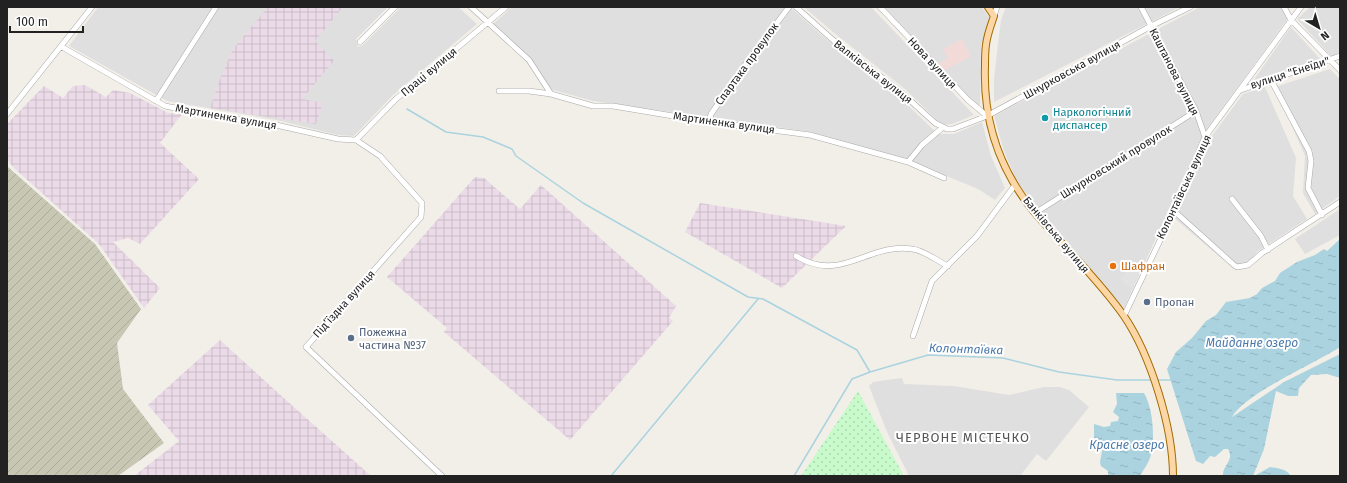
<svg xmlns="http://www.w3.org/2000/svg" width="1347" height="483" viewBox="0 0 1347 483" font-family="'Fira Sans',sans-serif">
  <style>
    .residential { fill: #e0dfdf }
    .commercial { fill: #f2dad9 }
    .industrial { fill: url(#industrial-grid) }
    .construction { fill: url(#construction-furrows) }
    .park { fill: url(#park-dots) }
    .parking { fill: #e2e2e2 }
    .water { fill: url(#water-ripples) }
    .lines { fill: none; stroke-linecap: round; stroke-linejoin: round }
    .stream { stroke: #aad3df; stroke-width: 1.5 }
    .minor-casing { stroke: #a9a9a9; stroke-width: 6 }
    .major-casing { stroke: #a06b00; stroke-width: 8 }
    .minor { stroke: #fff; stroke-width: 5 }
    .major { stroke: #fcd6a4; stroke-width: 6 }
    .culture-dot { fill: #0f9aa8; stroke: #fff; stroke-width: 1.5 }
    .food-dot { fill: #e8710a; stroke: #fff; stroke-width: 1.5 }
    .service-dot { fill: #5c6f8a; stroke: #fff; stroke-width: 1.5 }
    .labels { text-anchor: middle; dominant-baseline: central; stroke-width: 4; stroke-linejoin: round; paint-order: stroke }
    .street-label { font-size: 11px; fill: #222; stroke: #fff }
    .culture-label { font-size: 11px; fill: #0d838f; stroke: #fff; text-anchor: start }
    .food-label { font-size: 11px; fill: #c56008; stroke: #fff; text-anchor: start }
    .service-label { font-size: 11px; fill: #4e5e75; stroke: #fff; text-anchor: start }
    .water-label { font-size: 12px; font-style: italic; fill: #4a7aab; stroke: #fff }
    .quarter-label { font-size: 13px; letter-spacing: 1px; fill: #555; stroke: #fff }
  </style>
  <defs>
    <pattern id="industrial-grid" width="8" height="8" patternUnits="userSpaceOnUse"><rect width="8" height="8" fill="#ebdbe8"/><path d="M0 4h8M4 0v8" fill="none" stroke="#c9bcc7"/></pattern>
    <pattern id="construction-furrows" width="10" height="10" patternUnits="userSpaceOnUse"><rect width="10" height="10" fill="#c7c7b4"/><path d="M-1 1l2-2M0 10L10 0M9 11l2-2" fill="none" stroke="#abab9a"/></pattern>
    <pattern id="park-dots" width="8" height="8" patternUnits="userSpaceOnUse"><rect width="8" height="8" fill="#c8facc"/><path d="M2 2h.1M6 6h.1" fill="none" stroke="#acd6af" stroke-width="1.8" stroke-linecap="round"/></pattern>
    <pattern id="water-ripples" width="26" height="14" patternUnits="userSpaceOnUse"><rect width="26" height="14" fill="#aad3df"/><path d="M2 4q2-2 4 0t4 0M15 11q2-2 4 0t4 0" fill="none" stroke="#92b5bf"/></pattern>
  </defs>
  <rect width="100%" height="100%" fill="#f2efe9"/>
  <path class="residential" d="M98 7H388L356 39 358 47 363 45 401 7H458L477 24 393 95 354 136 338 135 277 120 167 101 69 46Z
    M512 7H790L826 39 899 97 938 134H954L982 122 991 156 1005 188 995 200 978 189 908 160 811 132 593 101 550 89 531 59 493 24Z
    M804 7H871L974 115 952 124 942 125 905 89 833 32Z
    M884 7H982L989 17 981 45 980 106 969 98Z
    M1006 7H1180L994 102V79L997 52 1001 20Z
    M1200 7H1284L1289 17 1204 133 1124 308 1018 184 1004 151 994 116Z
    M1310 7H1340V52L1332 57 1297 19Z
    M1291 27 1322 61 1276 77 1253 81Z
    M1330 69 1340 79V196L1315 214 1303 193 1305 156 1275 87Z
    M1265 87 1296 158 1293 196 1307 219 1258 251 1241 270 1220 257 1173 217 1209 140 1243 94Z
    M1340 209V235L1305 254 1295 239Z
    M902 378 904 384 954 386 1009 395 1044 387H1060L1069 390 1089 407 1046 461 1037 454 1020 476H909L887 432 869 386 873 382Z"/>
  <path class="commercial" d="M962 39 971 56 942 72 938 64 948 58 943 49Z"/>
  <path class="industrial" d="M268 7H343L315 41 334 61 302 99 323 103 316 124 210 108 220 79 233 49Z
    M85 85 106 97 113 90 130 93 168 113 182 114 160 143 199 179 140 244 128 238 113 242 160 288 144 308 99 244 15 169 8 161 7 124 44 86 63 98 73 86Z
    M475 177 484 178 520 209 541 185 676 306 669 318 673 321 570 440 444 332 447 328 387 277Z
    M700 203 846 226 782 288 685 232Z
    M220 340 276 391 371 476H134L179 441 148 405Z"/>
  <path class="construction" d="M7 164 8 167 95 244 141 309 117 343 123 389 164 443 118 476H7Z"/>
  <path class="park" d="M858 391 904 476H801Z"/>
  <path class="parking" d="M1137 263 1143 266 1132 288 1125 284 1120 278Z"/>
  <path class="water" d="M1340 239V347C1314 364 1246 393 1232 417L1284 382 1340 354V378L1327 374 1311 375 1299 388 1298 396H1288L1276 391 1264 449 1253 476H1223C1222 465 1235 461 1228 449H1224L1215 457 1210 456 1203 464 1196 461 1167 369 1176 352 1192 338 1206 321 1216 315 1226 302 1250 298 1257 294 1262 288 1275 281 1280 273 1297 262 1315 255 1324 249 1327 251Z
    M1116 393H1144C1153 408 1155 437 1151 454 1150 461 1144 469 1140 476H1108V471L1101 466 1100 462 1103 446 1096 442 1094 437V424L1104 427 1110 426 1111 422 1118 421 1119 417 1113 412 1117 404Z
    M1270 467C1277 468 1287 469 1291 476H1254Z"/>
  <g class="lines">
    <path class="stream" d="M407 109 446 132 483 137 512 149 516 156 583 203 748 297 763 299 857 350 870 372
      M1157 380H1171
      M611 476 758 299
      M794 476 852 379 870 372 928 355 1003 358 1059 372 1117 380H1153"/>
    <defs>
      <path id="minor" d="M471 7 529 60 551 94
        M796 7 833 40 902 93 935 123 947 129H953L987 116 1151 26 1190 7
        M880 7 968 100 987 116
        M1141 7 1196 111 1205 137
        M1284 7 1291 20 1340 70
        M994 16 997 7
        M360 42 395 7
        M62 47 165 106 221 117 276 125 338 139 356 140 380 156 422 203 421 217 306 347 442 476
        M1271 80 1309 151 1311 161 1308 188 1322 215
        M1241 90 1340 56
        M499 91H529L551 94 593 106H613L709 122 810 135 908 162 944 178
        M156 101 216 7
        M7 114 92 7
        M709 122 711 114 745 65 789 7
        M356 140 396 99 506 7
        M908 162 922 145 942 128
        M1232 199 1261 236 1268 250
        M1174 211 1234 265 1237 267 1248 265 1262 253 1340 202
        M1035 213 1196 111
        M796 256C842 284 868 242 912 249 924 250 937 261 948 266
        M1124 316 1174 211 1205 137 1301 7
        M913 336 932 281 977 236 1015 185"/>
      <path id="major" d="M988 7 994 16C991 25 987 35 986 45 985 51 985 59 985 66 983 121 1000 171 1035 213 1064 247 1099 280 1124 316 1151 356 1173 428 1173 476"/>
    </defs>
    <use href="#minor" class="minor-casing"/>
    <use href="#major" class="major-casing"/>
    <use href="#minor" class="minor"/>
    <use href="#major" class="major"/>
  </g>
  <circle class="culture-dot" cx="1045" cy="118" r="4"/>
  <circle class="food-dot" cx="1113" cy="266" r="4"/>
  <g class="service-dot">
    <circle cx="1147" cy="302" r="4"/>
    <circle cx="351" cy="338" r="4"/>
  </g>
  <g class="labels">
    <g class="street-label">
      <text transform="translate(932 63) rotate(47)">Нова вулиця</text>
      <text transform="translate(747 64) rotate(-54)">Спартака провулок</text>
      <text transform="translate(1072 70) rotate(-29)">Шнурковська вулиця</text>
      <text transform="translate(429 72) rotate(-40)">Праці вулиця</text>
      <text transform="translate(873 72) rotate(38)">Валківська вулиця</text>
      <text transform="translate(1174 72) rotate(63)">Каштанова вулиця</text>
      <text transform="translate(1290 73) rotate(-18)">вулиця "Енеїди"</text>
      <text transform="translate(226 117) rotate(10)">Мартиненка вулиця</text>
      <text transform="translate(724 123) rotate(8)">Мартиненка вулиця</text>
      <text transform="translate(1116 162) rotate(-32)">Шнурковський провулок</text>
      <text transform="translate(1184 187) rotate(-65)">Колонтаївська вулиця</text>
      <text transform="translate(1056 235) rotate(50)">Банківська вулиця</text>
      <text transform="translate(344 304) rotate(-48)">Під’їздна вулиця</text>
    </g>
    <g class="culture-label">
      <text x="1053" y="112">Наркологічний<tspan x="1053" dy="13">диспансер</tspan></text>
    </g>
    <g class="food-label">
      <text x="1121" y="266">Шафран</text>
    </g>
    <g class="service-label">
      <text x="1155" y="302">Пропан</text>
      <text x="359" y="332">Пожежна<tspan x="359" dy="13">частина №37</tspan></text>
    </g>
    <g class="water-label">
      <text x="1252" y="343">Майданне озеро</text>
      <text transform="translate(966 349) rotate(2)">Колонтаївка</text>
      <text x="1127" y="445">Красне озеро</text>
    </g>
    <g class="quarter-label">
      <text x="963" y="437">ЧЕРВОНЕ МІСТЕЧКО</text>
    </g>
  </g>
  <rect width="1347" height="483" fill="none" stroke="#222222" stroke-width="16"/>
  <g transform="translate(1319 28) rotate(142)" stroke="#ffffff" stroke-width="3" paint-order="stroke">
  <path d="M0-3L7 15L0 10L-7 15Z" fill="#222222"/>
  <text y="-6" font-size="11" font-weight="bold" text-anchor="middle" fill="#222222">N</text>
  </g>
  <path d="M10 26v6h73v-6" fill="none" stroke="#222222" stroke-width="2"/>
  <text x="16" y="26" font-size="12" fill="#222222" stroke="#ffffff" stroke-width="3" paint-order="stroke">100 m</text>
</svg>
